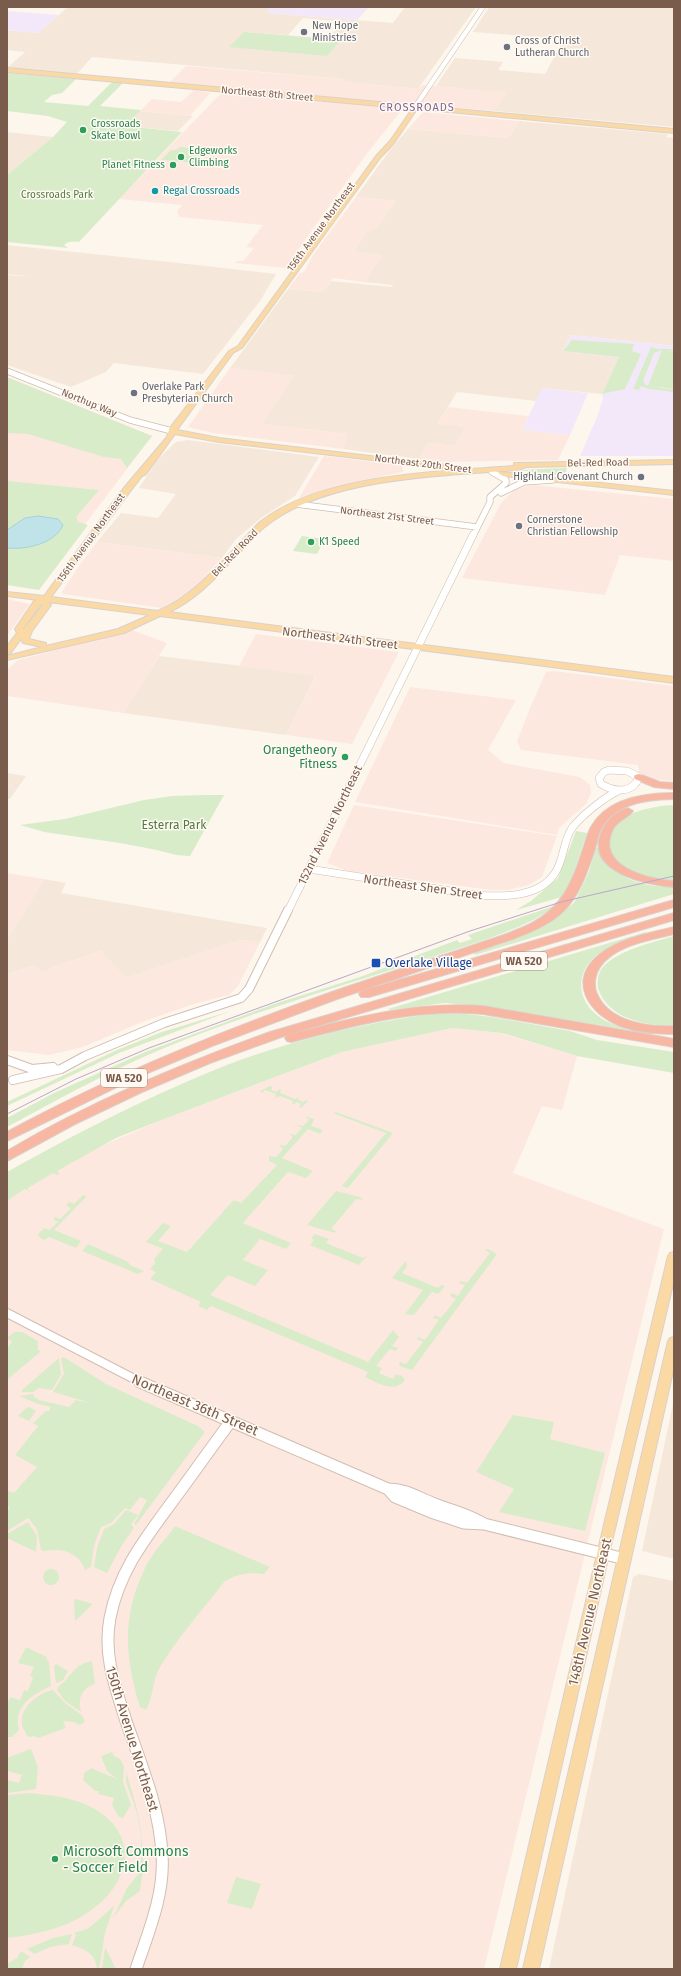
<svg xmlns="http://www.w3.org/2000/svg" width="681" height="1976" viewBox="0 0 681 1976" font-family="'Fira Sans',sans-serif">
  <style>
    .residential { fill: #f5e8da; fill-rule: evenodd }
    .commercial { fill: #fde8e0 }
    .education { fill: #f3e8fa }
    .green { fill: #d8ecc9; fill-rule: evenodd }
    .water { fill: #bfe3e8; stroke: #a5d3da }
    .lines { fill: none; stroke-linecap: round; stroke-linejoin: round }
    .minor-far4-casing { stroke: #d1beb0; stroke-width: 5.5 }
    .minor-far3-casing { stroke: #d1beb0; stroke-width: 7 }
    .minor-far2-casing { stroke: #d1beb0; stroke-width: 8 }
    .minor-far1-casing { stroke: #d1beb0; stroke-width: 10 }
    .minor-casing { stroke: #d1beb0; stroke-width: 13 }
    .major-casing { stroke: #dad1cd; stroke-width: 2 }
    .highway-casing { stroke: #dad1cd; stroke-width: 2 }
    .minor-far4 { stroke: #fff; stroke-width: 4.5 }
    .minor-far3 { stroke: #fff; stroke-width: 5.5 }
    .minor-far2 { stroke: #fff; stroke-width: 7 }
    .minor-far1 { stroke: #fff; stroke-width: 8 }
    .minor { stroke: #fff; stroke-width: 11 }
    .major { fill: #fbd9a5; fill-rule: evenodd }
    .highway { fill: #f7b7a3; fill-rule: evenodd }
    .tram { stroke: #b9a8c9; stroke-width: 1 }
    .worship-dot { fill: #6b7280; stroke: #fffaf3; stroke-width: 1.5 }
    .leisure-dot { fill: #2e9e5b; stroke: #fffaf3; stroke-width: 1.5 }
    .culture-dot { fill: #0f9aa8; stroke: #fffaf3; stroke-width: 1.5 }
    .transit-dot { fill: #1a4fb4; stroke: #fffaf3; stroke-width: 1.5 }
    .labels { text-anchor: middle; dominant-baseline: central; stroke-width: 3; stroke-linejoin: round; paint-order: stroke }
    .far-worship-label { font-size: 10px; fill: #5b616d; stroke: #fffaf3; text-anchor: start }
    .far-street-label { font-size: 10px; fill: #7a5c4d; stroke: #fffaf3 }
    .far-leisure-label { font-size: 10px; fill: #27864d; stroke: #fffaf3; text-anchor: start }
    .far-culture-label { font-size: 10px; fill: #0d838f; stroke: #fffaf3; text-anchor: start }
    .far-park-label { font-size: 10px; fill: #537a41; stroke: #fffaf3 }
    .far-neighbourhood-label { font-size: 11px; letter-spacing: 1px; fill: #846695; stroke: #fffaf3 }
    .shield { fill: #fffaf3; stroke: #a28b7f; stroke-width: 1 }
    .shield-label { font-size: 11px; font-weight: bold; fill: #7a5c4d }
    .street-label { font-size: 12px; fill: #7a5c4d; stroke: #fffaf3 }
    .leisure-label { font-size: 12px; fill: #27864d; stroke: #fffaf3; text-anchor: end }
    .park-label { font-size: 12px; fill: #537a41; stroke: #fffaf3 }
    .transit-label { font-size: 12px; fill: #164399; stroke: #fffaf3; text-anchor: start }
    .near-street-label { font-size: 14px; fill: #7a5c4d; stroke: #fffaf3 }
    .near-leisure-label { font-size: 14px; fill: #27864d; stroke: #fffaf3; text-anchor: start }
  </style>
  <rect width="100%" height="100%" fill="#fdf6ec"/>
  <path class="residential" d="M68 7H270L267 13 393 23 405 7H476L418 89 345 82 343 79 92 57 76 75 7 68 25 52 7 50V30L38 33ZM303 18 343 22 328 39 341 40 244 32 288 35Z
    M489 7H674V127L494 111 506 93 436 86 455 58 503 62 498 70 545 74 564 39 473 32Z
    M140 111 193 116 178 131 126 126Z
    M519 121 668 134 666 137 674 138V346L571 335 563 351 619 357 602 394 543 388 536 401 457 392 438 423 465 427 455 446 428 443 419 459 343 449 347 434 261 424 293 376 230 368 288 289 323 292 331 281 392 287 393 285 364 282 382 255 353 252 367 231 376 228 396 201 356 197 390 150 408 129 508 138Z
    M7 132 53 137 7 175Z
    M7 245 179 263 276 274 260 301 203 374 114 363 106 372 71 387 7 365V275L35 277 7 274Z
    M188 440 319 457 295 496 261 518 236 539 222 558 97 542 121 513 158 518 176 494 139 488 158 459 176 442Z
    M159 656 316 675 286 735 123 713Z
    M7 773 26 776 10 799H7Z
    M44 879 66 883 61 893 267 928 260 942 240 940 126 978 100 951 41 972 35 965 7 974V940Z
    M674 1399V1559L642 1551Z
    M639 1574 674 1581V1969H549L633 1577Z"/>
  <path class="commercial" d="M186 66 343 79 345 82 418 89 422 85 507 92 494 111 169 83Z
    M194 90 210 93 190 116 140 111 152 99 181 102Z
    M221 93 395 108 400 112 365 156 285 268 235 263 237 261H243L254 248 246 247 263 225 179 217 177 211 182 205 119 199Z
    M423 112 519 121 508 138 408 129Z
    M356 197 396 201 376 228 367 232 353 251 382 255 364 282 333 278 323 292 288 289 300 273 304 272 313 255Z
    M230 368 294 376 262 424 347 434 343 449 213 433 188 427Z
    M7 377 152 436 42 581 7 584Z
    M448 407 528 416 523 430 570 435 558 460 446 462 419 459 428 443 455 446 465 427 438 424Z
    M324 456 402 465 403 472 339 485 299 498Z
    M532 485 674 499V561L620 555 605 595 462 578 501 503 514 490Z
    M97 542 222 558 199 583 187 593 162 608 63 594 62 592 79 566Z
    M7 599 30 604 7 636Z
    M132 630 167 643 123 713 7 696V670L18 660Z
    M256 634 399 652 352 744 286 735 316 676 239 666Z
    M554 671 674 686V781L660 780 639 773 638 765 521 750 517 741 533 701 546 672Z
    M410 687 516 700 488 750 504 763 580 777 590 785 591 793 586 804 559 828 557 835 355 802Z
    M354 805 557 836 542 877 529 885 508 890H491L348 871 327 863Z
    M7 873 44 879 7 940Z
    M240 940 260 942 238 986 229 995 194 1004 142 1022 83 1047 49 1055 7 1050V974L35 965 41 972 100 951 126 978Z
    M452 1028 500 1033 577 1056 562 1110 542 1106 513 1173 664 1229 484 1969H7V1201L25 1189 28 1191 30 1190 28 1188 54 1172 57 1175 59 1174 56 1171 99 1147 164 1119 342 1052Z"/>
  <path class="education" d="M270 7H369L357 20 266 13Z
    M7 11 59 15 38 33 7 30Z
    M571 335 674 346V456H580L597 417 603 399 602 394 619 358 563 351Z
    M542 388 588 393 570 435 522 430Z"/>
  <path class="green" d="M244 32 341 40 327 56 229 47Z
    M7 73 76 79 62 93 52 95 44 102 88 106 112 82 123 83 100 106 141 110 126 126 182 132 79 242C73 241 68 241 64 245L68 248 7 242V175L53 137 67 122 48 116 7 111Z
    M179 147 203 149 198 154H201L196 163 161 160 171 150H176Z
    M572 340 634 344 632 351 641 354 625 389 602 394 619 357 563 351Z
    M651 347 657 349H674V351L665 350 674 352V389L649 386 674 390V392L649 389 641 386 639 390 633 389ZM662 350 648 386 646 385 643 381 654 353Z
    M7 377 152 436 127 468 121 459 104 457 28 434 7 433Z
    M567 468 564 476 519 470Z
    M7 481 99 490 76 517 78 522 88 525 39 590 7 585Z
    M302 536 325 539 317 554 293 551Z
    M204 795H224L190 856 176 855 157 850 120 843 44 832 20 825 65 819 144 800 172 796Z
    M674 805V881C650 881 594 865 611 831 621 811 655 806 674 805Z
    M576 831 587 833 572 878 562 897 516 910 531 901 558 878Z
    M596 848H600C612 879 643 887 674 887V894L475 955 474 953 518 938 546 925 574 903 588 874Z
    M554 906C536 922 512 929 490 938 390 972 287 1000 189 1038 126 1062 66 1095 7 1127V1118L54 1093 145 1052 277 1003 360 977 457 940 460 943 472 939 468 935Z
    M646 932V934C631 939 614 943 601 952 576 969 574 997 598 1016 608 1024 623 1027 635 1031L491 1007 445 1003 390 1010 388 1009Z
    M674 936V1025C646 1027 607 1018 598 988 597 981 598 974 602 968 616 951 653 942 674 936Z
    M231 1011 119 1053 7 1106V1102L117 1050 162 1032Z
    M429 1014H466L492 1017 570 1031 597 1040 674 1052V1073L577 1056 502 1033 452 1028 342 1052 164 1119 116 1138 57 1171 60 1174 57 1175 53 1173 28 1188 30 1192 25 1189 7 1201V1172C76 1133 154 1094 227 1065 292 1040 361 1024 429 1014Z
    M270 1086 273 1087 271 1090 276 1092 280 1089 281 1090 280 1093 295 1099 299 1097 298 1100 303 1102 306 1100 308 1101 301 1108 299 1107 301 1104 297 1102 292 1105 293 1101 280 1096 275 1098 276 1094 265 1090 262 1093 260 1091Z
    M336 1112 393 1133 348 1188 342 1186 386 1133 333 1113Z
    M305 1116 314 1119 311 1126 323 1130 320 1134 308 1129 282 1158 313 1171 306 1178 288 1172 243 1223 291 1243 286 1249 260 1239 243 1260 268 1270 255 1286 228 1275 210 1295 368 1362 393 1330 399 1337 392 1346 398 1348 396 1351 390 1349 376 1366 382 1368 379 1373 393 1379 396 1374 402 1376 405 1380C394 1394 378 1383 365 1377L368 1372 211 1306 207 1310 198 1306 201 1302 150 1279 156 1272 150 1269 155 1263 154 1259 163 1249 146 1242 163 1223 171 1226 158 1241 187 1252 230 1204 234 1200 241 1203 277 1165 269 1161V1156L276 1157 283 1149 279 1145 285 1146 293 1137 289 1134 295 1135 302 1128 297 1125 303 1126 309 1120Z
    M336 1191 360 1197 363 1200 356 1199 331 1229 336 1231 335 1233 307 1225Z
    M83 1195 87 1196 54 1230 81 1241 76 1248 49 1237 45 1240 40 1238 38 1234 44 1228 49 1230 58 1222 53 1219 55 1217 60 1219 71 1208 66 1205 69 1202 74 1204Z
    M315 1234 329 1239 326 1243 363 1258 367 1256 359 1265 310 1245 314 1240 311 1238Z
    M88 1244 128 1262 130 1265 144 1271 138 1274 82 1251Z
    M488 1249 497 1254 412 1370 399 1366 400 1362 406 1364 423 1342 417 1339 418 1337 425 1340 439 1320 433 1318 435 1315 441 1318 456 1299 450 1296 452 1293 458 1296 465 1285 459 1283 461 1281 467 1283 490 1253 485 1250Z
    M406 1261 407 1266 402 1273 438 1288 441 1285 445 1286 438 1294 432 1292 414 1315 405 1314 423 1290 392 1278Z
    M14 1332H22L38 1341V1350L41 1351 7 1380V1348L12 1342 7 1338Z
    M64 1357 106 1384 198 1426 205 1432 136 1525 134 1524 147 1500 140 1497 130 1510 125 1508 111 1523 101 1527 94 1546 91 1567 85 1570C81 1556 67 1549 53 1550 49 1550 45 1552 41 1550L37 1529 28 1518 7 1531V1512L10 1507 7 1505V1490L14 1493 37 1467 15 1455 38 1426 33 1423 46 1411H49L51 1407 38 1404 19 1396 33 1394 34 1397 39 1400 69 1407 76 1400 94 1404 53 1392 63 1375H66L64 1374 61 1358Z
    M59 1358 61 1375 52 1390 38 1388 34 1392H22V1390Z
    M29 1407 36 1411 29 1421 18 1416 25 1409Z
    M513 1415 554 1422 550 1439 605 1453 585 1531 499 1512 514 1489 476 1472Z
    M126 1510 138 1515 131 1524 134 1528 122 1545 107 1573 94 1567 97 1548 104 1529 114 1524Z
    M28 1522 37 1536 36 1552 7 1538V1534Z
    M175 1526 270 1567 264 1574C249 1572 237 1574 224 1582 204 1608 175 1641 159 1669 152 1682 153 1698 146 1710L140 1707C124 1656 122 1614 146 1566 153 1552 166 1539 175 1526Z
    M43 1577a8 8 0 1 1 16 0a8 8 0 1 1-16 0Z
    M76 1599 93 1604 75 1621 74 1600Z
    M26 1647 47 1657 46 1660 49 1661 51 1686C32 1695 13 1706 19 1730L12 1737H7V1705L10 1697 20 1700 24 1690 28 1691 33 1677 30 1676 34 1667 18 1663Z
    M92 1661 95 1684C82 1688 77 1699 81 1712L65 1701 57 1690 58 1687C72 1677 72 1665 92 1661Z
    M56 1664 68 1671 63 1680 56 1683 54 1666Z
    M53 1690 65 1703 82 1715 85 1722 79 1725 74 1722 63 1721 66 1728 38 1738 34 1736 28 1737C26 1733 23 1729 22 1725 19 1708 38 1693 53 1690Z
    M31 1749 38 1767 36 1789 7 1793V1780L19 1783 22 1775 7 1771V1758Z
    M112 1752 114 1756 120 1759 124 1766 123 1782 131 1805 123 1818 118 1816 112 1805 114 1798 98 1794 99 1791H95L83 1780 84 1773 91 1768 117 1779 107 1771 101 1756Z
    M126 1773C140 1812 147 1850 140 1891L126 1901 113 1918 127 1888 139 1873 141 1864V1835L137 1813 126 1782Z
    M29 1793C51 1795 72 1797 91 1807 141 1833 131 1883 90 1911 66 1928 36 1935 7 1938V1795Z
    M236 1877 261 1884 252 1909 227 1903Z
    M114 1906 105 1933 99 1969H97C95 1953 86 1950 72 1945L76 1935 74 1933 89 1928Z
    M72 1934 69 1944 50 1947 35 1954 27 1949 53 1938Z
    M105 1947 116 1969H102Z
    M21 1951 30 1957 25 1961 22 1969H7V1964L17 1958Z"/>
  <path class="water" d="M38 516 58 519 63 525C55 544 25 550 7 548V530L25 518Z"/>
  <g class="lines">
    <defs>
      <path id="minor-far4" d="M415 107 483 7"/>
      <path id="minor-far3" d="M7 371 130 420 172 431
        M501 493 524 482 553 480
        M296 504 477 527
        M473 536 490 502V497L506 483V480L492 472"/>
      <path id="minor-far2" d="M609 770 627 771 639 777C633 794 614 792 601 784L599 778 604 772Z
        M309 869 476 895C502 897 539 898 555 873 564 860 563 841 572 828 582 815 606 796 620 790
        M288 911 473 535"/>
      <path id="minor-far1" d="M7 1060 32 1069 53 1067
        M13 1080 61 1069 85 1056 164 1023 241 998 249 989 288 910
        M7 1313 142 1383"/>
      <path id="minor" d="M140 1382 388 1489 395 1497 431 1512 464 1523 484 1524 625 1559
        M388 1489C407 1489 418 1498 435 1504 452 1511 468 1514 484 1524
        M136 1969C148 1933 165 1894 162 1855 160 1809 141 1764 126 1721 115 1686 103 1655 110 1618 119 1571 145 1539 172 1502 192 1475 211 1448 231 1421"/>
      <path id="major" d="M7 68 674 129V133L417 109 394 143 380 158 242 348 233 353 177 430 219 438 455 466H458V470L219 442 175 434 146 474 142 476 129 493 51 597 158 611C192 596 214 570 239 544 246 537 253 528 260 522 323 473 438 472 514 466V463H517L674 460V464L526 467 518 470C442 476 327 477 266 526 259 531 254 537 249 543 224 568 201 598 169 612L674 677V683L160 616 124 633 7 660V656L42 647 23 643 21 639 10 654H7V646L17 633 15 629 34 601 38 600 7 596V592L44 596 123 489 167 437 169 429 229 351 238 346 376 156 390 141 412 109 7 72ZM48 602 150 615 118 629 46 646V643L29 639 32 631 51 605ZM40 605H43L23 630V629Z
        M500 472 674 491V495L503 476 499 474Z
        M674 1252V1280L609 1554 516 1969H500L597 1554 668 1256 670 1253Z
        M674 1337V1367L539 1969H523L668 1341 670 1338Z"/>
      <path id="highway" d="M639 774 660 782 674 783V789L654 787 635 779 634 777 635 775Z
        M674 793V799C649 799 617 803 603 826 598 833 597 842 595 849 588 869 582 888 570 904 556 922 534 931 513 939L337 999 212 1046 131 1080 7 1141V1132C110 1076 219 1032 329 993 372 978 416 964 459 950 483 941 509 935 532 923 562 907 572 883 582 852 585 844 587 834 591 827 607 798 645 793 674 793Z
        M628 808 633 811C628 818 618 820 613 829 595 867 648 879 674 881V887C646 885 581 871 603 829 608 819 617 810 628 808Z
        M674 900V907L369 997H361L359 994 361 991Z
        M674 913V920L287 1035C353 1018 414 1001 483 1006L674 1039V1047L483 1014C415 1008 356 1025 291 1042L287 1041 285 1038 287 1035 210 1063 142 1092 75 1124 7 1161V1151C90 1102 179 1065 270 1032Z
        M674 927V934C650 940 615 945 600 967 595 974 593 985 597 994 609 1022 647 1027 674 1026V1034C656 1034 637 1032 620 1026 588 1013 567 980 600 954 621 938 649 933 674 927Z"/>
    </defs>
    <use href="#minor-far4" class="minor-far4-casing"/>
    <use href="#minor-far3" class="minor-far3-casing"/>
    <use href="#minor-far2" class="minor-far2-casing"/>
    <use href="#minor-far1" class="minor-far1-casing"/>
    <use href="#minor" class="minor-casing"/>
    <use href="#major" class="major-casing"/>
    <use href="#highway" class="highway-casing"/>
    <use href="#minor-far4" class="minor-far4"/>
    <use href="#minor-far3" class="minor-far3"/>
    <use href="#minor-far2" class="minor-far2"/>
    <use href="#minor-far1" class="minor-far1"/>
    <use href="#minor" class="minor"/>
    <use href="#major" class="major"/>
    <use href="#highway" class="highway"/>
    <path class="tram" d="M7 1114 76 1079 149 1048 470 931 561 902 674 876"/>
  </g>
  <g class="worship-dot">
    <circle cx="304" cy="32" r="4"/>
    <circle cx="507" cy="47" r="4"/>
    <circle cx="134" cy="393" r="4"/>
    <circle cx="641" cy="477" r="4"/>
    <circle cx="519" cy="526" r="4"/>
  </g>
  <g class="leisure-dot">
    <circle cx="83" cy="130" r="4"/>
    <circle cx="181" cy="157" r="4"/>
    <circle cx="173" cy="165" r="4"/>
    <circle cx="311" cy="542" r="4"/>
    <circle cx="345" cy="757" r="4"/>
    <circle cx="55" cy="1859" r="4"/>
  </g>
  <circle class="culture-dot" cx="155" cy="191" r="4"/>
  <rect class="transit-dot" x="371" y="958" width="10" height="10" rx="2"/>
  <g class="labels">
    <g class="far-worship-label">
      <text x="312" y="26">New Hope<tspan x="312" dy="12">Ministries</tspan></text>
      <text x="515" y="41">Cross of Christ<tspan x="515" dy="12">Lutheran Church</tspan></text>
      <text x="142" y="387">Overlake Park<tspan x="142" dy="12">Presbyterian Church</tspan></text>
      <text x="633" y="477" text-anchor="end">Highland Covenant Church</text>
      <text x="527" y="520">Cornerstone<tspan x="527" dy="12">Christian Fellowship</tspan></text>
    </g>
    <g class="far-street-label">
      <text transform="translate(267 94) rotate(5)">Northeast 8th Street</text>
      <text transform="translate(321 227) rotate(-54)">156th Avenue Northeast</text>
      <text transform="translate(89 403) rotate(22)">Northup Way</text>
      <text transform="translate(598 463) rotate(-1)">Bel-Red Road</text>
      <text transform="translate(423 464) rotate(7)">Northeast 20th Street</text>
      <text transform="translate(387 516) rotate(7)">Northeast 21st Street</text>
      <text transform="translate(91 538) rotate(-54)">156th Avenue Northeast</text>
      <text transform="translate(235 553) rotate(-46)">Bel-Red Road</text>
    </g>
    <g class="far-leisure-label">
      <text x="91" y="124">Crossroads<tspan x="91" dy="12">Skate Bowl</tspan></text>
      <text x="189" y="151">Edgeworks<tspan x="189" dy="12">Climbing</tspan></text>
      <text x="165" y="165" text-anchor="end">Planet Fitness</text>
      <text x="319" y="542">K1 Speed</text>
    </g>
    <g class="far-culture-label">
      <text x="163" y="191">Regal Crossroads</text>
    </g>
    <g class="far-park-label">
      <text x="57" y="195">Crossroads Park</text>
    </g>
    <g class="far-neighbourhood-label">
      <text x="417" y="107">CROSSROADS</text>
    </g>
    <g class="shield">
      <rect x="501" y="952" width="46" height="18" rx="3"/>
      <rect x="101" y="1069" width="46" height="18" rx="3"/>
    </g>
    <g class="shield-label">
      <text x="524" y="961">WA 520</text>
      <text x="124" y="1078">WA 520</text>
    </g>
    <g class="street-label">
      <text transform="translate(340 638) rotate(7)">Northeast 24th Street</text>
      <text transform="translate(330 825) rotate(-64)">152nd Avenue Northeast</text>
      <text transform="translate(423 887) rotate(8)">Northeast Shen Street</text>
    </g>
    <g class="leisure-label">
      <text x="337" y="750">Orangetheory<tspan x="337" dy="14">Fitness</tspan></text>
    </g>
    <g class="park-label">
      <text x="174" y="825">Esterra Park</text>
    </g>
    <g class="transit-label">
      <text x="385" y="963">Overlake Village</text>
    </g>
    <g class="near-street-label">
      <text transform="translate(195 1405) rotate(23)">Northeast 36th Street</text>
      <text transform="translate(590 1612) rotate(-77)">148th Avenue Northeast</text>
      <text transform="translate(132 1739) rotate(73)">150th Avenue Northeast</text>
    </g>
    <g class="near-leisure-label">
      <text x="63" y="1851">Microsoft Commons<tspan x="63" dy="16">- Soccer Field</tspan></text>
    </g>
  </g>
  <rect width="681" height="1976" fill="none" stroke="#7a5c4d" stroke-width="16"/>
</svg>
